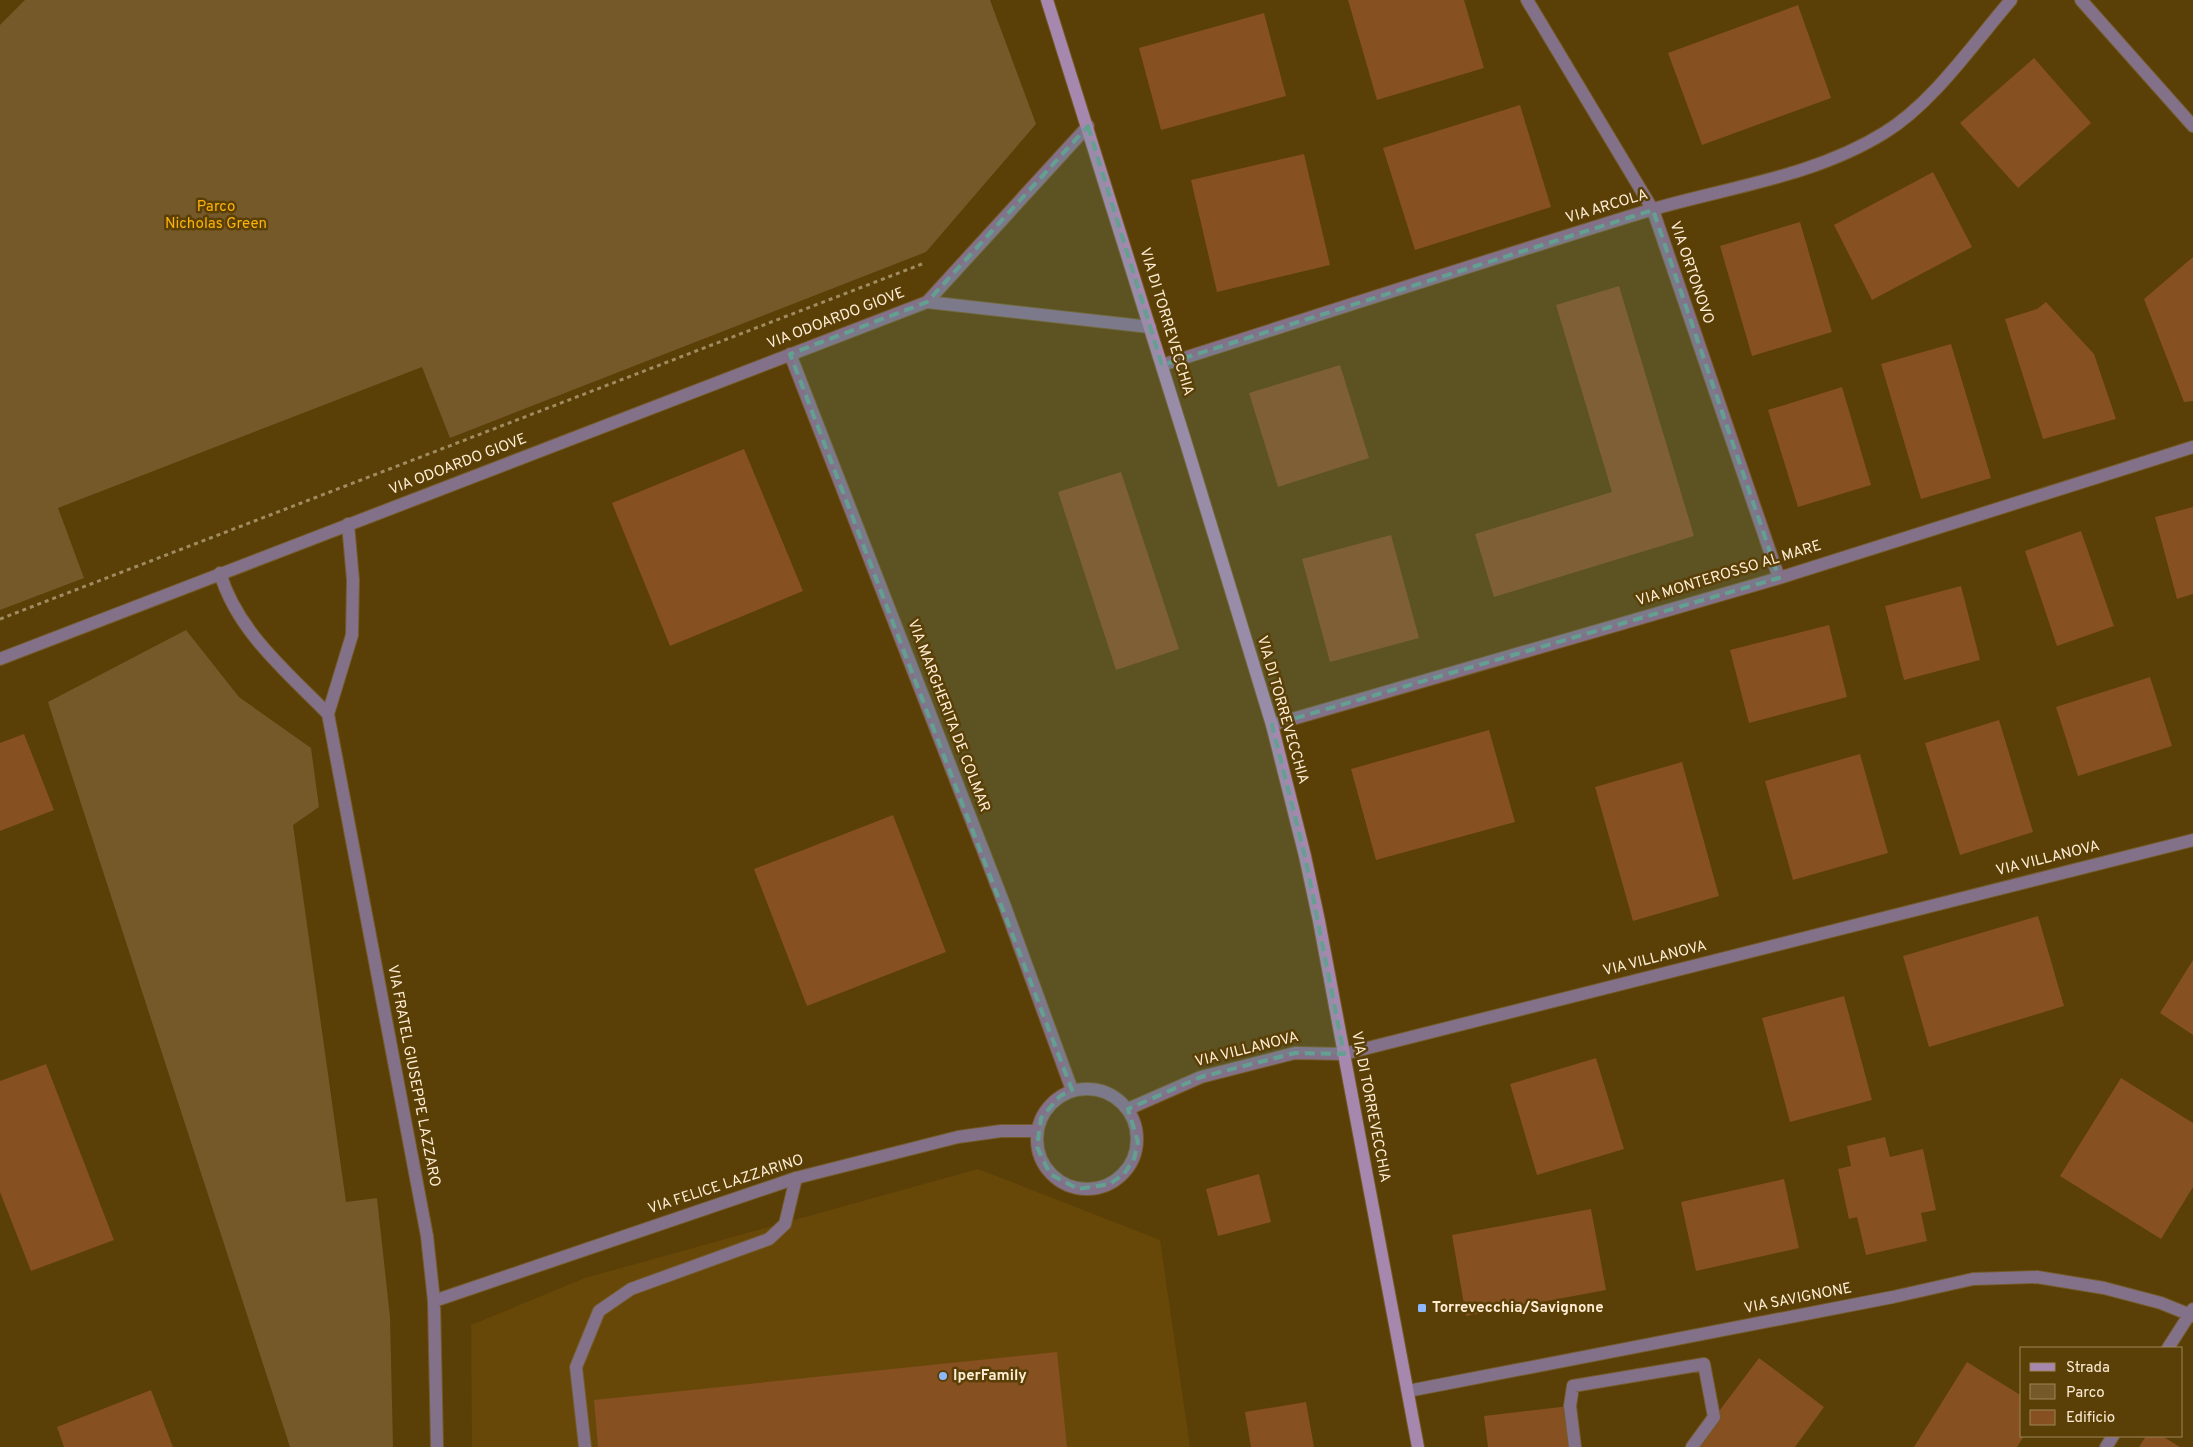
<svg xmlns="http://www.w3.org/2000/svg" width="2193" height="1447" viewBox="0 0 2193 1447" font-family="Overpass,sans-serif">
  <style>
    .built { fill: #684809 }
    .green { fill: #765928 }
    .building { fill: #865020 }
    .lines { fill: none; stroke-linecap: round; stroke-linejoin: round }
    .lane-casing { stroke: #745b28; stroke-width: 14 }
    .street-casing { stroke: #745b28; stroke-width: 14 }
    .secondary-casing { stroke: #745b28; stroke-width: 14 }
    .path { stroke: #a18b60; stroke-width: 3; stroke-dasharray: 4 4; stroke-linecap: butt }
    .lane { stroke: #837189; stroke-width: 12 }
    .street { stroke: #837189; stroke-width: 12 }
    .secondary { stroke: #a688af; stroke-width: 12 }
    .marked { fill: #63a092; fill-opacity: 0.2; stroke: #63a092; stroke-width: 4; stroke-dasharray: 10 6; stroke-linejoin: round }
    .poi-dot { fill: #8cb9fc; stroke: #5a3f07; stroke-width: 2 }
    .labels { text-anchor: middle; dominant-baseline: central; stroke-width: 5; stroke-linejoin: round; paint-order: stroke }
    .park-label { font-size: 15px; fill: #fcb20c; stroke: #5a3f07 }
    .street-label { font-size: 15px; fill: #feedd4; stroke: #5a3f07 }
    .poi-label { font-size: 15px; font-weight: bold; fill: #feedd4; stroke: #5a3f07; text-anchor: start }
  </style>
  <rect width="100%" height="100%" fill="#5a3f07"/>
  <path class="built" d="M978 1169 1160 1240 1190 1447H472L471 1325 585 1278Z"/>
  <path class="green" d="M25 0H990L1036 124 926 252 450 438 422 367 58 508 84 578 0 610V25Z
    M186 630 239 697 311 748 319 807 293 825 346 1202 377 1198 390 1317 393 1447H290L48 702Z"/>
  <path class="building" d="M1348 0H1464L1484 68 1377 100Z
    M1798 5 1831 98 1702 145 1668 53Z
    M1264 13 1286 96 1161 130 1139 48Z
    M2034 58 2091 123 2018 188 1960 123Z
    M1520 105 1551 207 1415 250 1383 148Z
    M1304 154 1330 265 1217 292 1191 180Z
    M1933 172 1972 247 1872 300 1834 225Z
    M1800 222 1832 332 1752 356 1720 246Z
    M2193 257V401L2184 402 2144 299Z
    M1619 286 1694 536 1494 597 1475 534 1612 492 1556 305Z
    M2046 302 2094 354 2116 419 2043 439 2005 319 2037 309Z
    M1951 344 1991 478 1921 499 1881 364Z
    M1340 365 1369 458 1278 487 1249 393Z
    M1842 387 1871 485 1798 507 1768 410Z
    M744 449 803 591 670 646 612 503Z
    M1121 472 1179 649 1116 670 1058 492Z
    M2193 507V594L2177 599 2155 517Z
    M2081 531 2114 626 2057 646 2025 551Z
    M1391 535 1419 638 1330 662 1302 559Z
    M1961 586 1980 660 1904 680 1885 606Z
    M1829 625 1847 697 1749 723 1730 650Z
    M2150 677 2172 746 2078 776 2056 707Z
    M1999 720 2033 832 1960 855 1925 743Z
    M1489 730 1515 822 1376 860 1351 769Z
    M24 734 54 810 0 831V743Z
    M1860 754 1888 853 1793 880 1765 781Z
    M1682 762 1719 896 1633 921 1595 787Z
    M893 815 946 952 807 1006 754 869Z
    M2038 916 2064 1006 1929 1047 1903 956Z
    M2193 960V1035L2160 1013Z
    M1844 996 1872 1100 1790 1122 1762 1018Z
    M1596 1058 1624 1149 1537 1175 1510 1084Z
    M46 1064 114 1240 31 1271 0 1192V1081Z
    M2121 1078 2193 1123V1187L2161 1239 2060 1176Z
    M1885 1137 1890 1157 1923 1149 1936 1210 1921 1213 1927 1241 1866 1255 1857 1217 1849 1219 1838 1169 1851 1166 1847 1146Z
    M1259 1174 1271 1222 1218 1236 1206 1189Z
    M1784 1179 1799 1248 1696 1271 1681 1202Z
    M1591 1209 1606 1290 1466 1316 1452 1235Z
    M1057 1352 1067 1447H598L594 1400Z
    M1759 1358 1824 1407 1795 1447H1692Z
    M1967 1362 2022 1396V1436H2024L2017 1447H1914Z
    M151 1390 173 1447H64L57 1427Z
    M1306 1402 1314 1447H1251L1245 1412Z
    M1570 1406 1575 1447H1488L1484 1416Z
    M2146 1436H2162L2180 1447H2139Z"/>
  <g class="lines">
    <defs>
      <path id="lane" d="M585 1447 576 1367 599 1311 631 1289 769 1239 785 1224 796 1178"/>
      <path id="street" d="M1527 0 1653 210 1779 578
        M2081 0 2193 126
        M927 302 1150 327
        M790 354 1004 904 1072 1090
        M1162 365C1325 313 1487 260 1650 210 1728 187 1813 177 1884 133 1933 103 1973 44 2011 0
        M348 524 353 580 352 635 328 714 427 1236 434 1301 437 1447
        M220 573C237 631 287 672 328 714
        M0 659 927 302 1088 126
        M1272 725 1779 578 2193 447
        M1037 1139a50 50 0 1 1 100 0a50 50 0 1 1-100 0Z
        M1128 1109 1201 1077 1295 1053 1344 1054 2193 840
        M434 1301 796 1178 958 1137 1001 1131H1037
        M2168 1348 2193 1309
        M1408 1391 1893 1297 1973 1279 2037 1277 2104 1288 2161 1303 2193 1316
        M1575 1447 1570 1406 1573 1386 1704 1364 1714 1417 1692 1447
        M2106 1447 2113 1436"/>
      <path id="secondary" d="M1047 0 1185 440 1272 725 1305 856 1319 921 1418 1447"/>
    </defs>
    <use href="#lane" class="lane-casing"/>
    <use href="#street" class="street-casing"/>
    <use href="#secondary" class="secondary-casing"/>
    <path class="path" d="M0 619 922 264"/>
    <use href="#lane" class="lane"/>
    <use href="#street" class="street"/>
    <use href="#secondary" class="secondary"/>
  </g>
  <path class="marked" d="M1088 126 1162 365 1653 210 1779 578 1272 725 1305 856 1344 1054 1295 1053 1201 1077 1128 1109 1138 1142 1134 1159 1124 1174 1110 1184 1078 1189 1050 1174 1037 1147 1041 1118 1060 1096 1072 1090 790 354 927 302Z"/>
  <g class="poi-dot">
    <rect x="1417" y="1303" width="10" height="10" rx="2.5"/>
    <circle cx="943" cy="1376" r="5"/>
  </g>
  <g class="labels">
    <g class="park-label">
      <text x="216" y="207">Parco<tspan x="216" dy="17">Nicholas Green</tspan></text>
    </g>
    <g class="street-label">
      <text transform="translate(1607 207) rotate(-17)">VIA ARCOLA</text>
      <text transform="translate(1691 273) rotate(71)">VIA ORTONOVO</text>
      <text transform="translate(836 319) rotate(-21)">VIA ODOARDO GIOVE</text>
      <text transform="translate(1166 322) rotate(73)">VIA DI TORREVECCHIA</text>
      <text transform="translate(458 465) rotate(-21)">VIA ODOARDO GIOVE</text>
      <text transform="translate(1729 574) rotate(-17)">VIA MONTEROSSO AL MARE</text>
      <text transform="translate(1282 710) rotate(74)">VIA DI TORREVECCHIA</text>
      <text transform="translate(948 716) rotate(69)">VIA MARGHERITA DE COLMAR</text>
      <text transform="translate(2048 859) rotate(-14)">VIA VILLANOVA</text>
      <text transform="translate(1655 959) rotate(-14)">VIA VILLANOVA</text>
      <text transform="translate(1247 1050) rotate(-14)">VIA VILLANOVA</text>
      <text transform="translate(413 1076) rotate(79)">VIA FRATEL GIUSEPPE LAZZARO</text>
      <text transform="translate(1370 1107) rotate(79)">VIA DI TORREVECCHIA</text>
      <text transform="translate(726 1185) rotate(-18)">VIA FELICE LAZZARINO</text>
      <text transform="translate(1798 1299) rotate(-11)">VIA SAVIGNONE</text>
    </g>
    <g class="poi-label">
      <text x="1432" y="1308">Torrevecchia/Savignone</text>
      <text x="953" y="1376">IperFamily</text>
    </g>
  </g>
  <rect x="2020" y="1347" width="162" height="90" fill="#5a3f07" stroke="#9c8559"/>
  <rect x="2030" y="1363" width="25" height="8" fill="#a688af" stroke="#9c8559"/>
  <text x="2066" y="1372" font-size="15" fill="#feedd4">Strada</text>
  <rect x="2030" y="1384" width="25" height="15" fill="#765928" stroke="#9c8559"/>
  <text x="2066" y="1397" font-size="15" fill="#feedd4">Parco</text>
  <rect x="2030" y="1410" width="25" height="15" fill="#865020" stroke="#9c8559"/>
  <text x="2066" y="1422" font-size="15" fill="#feedd4">Edificio</text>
</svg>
